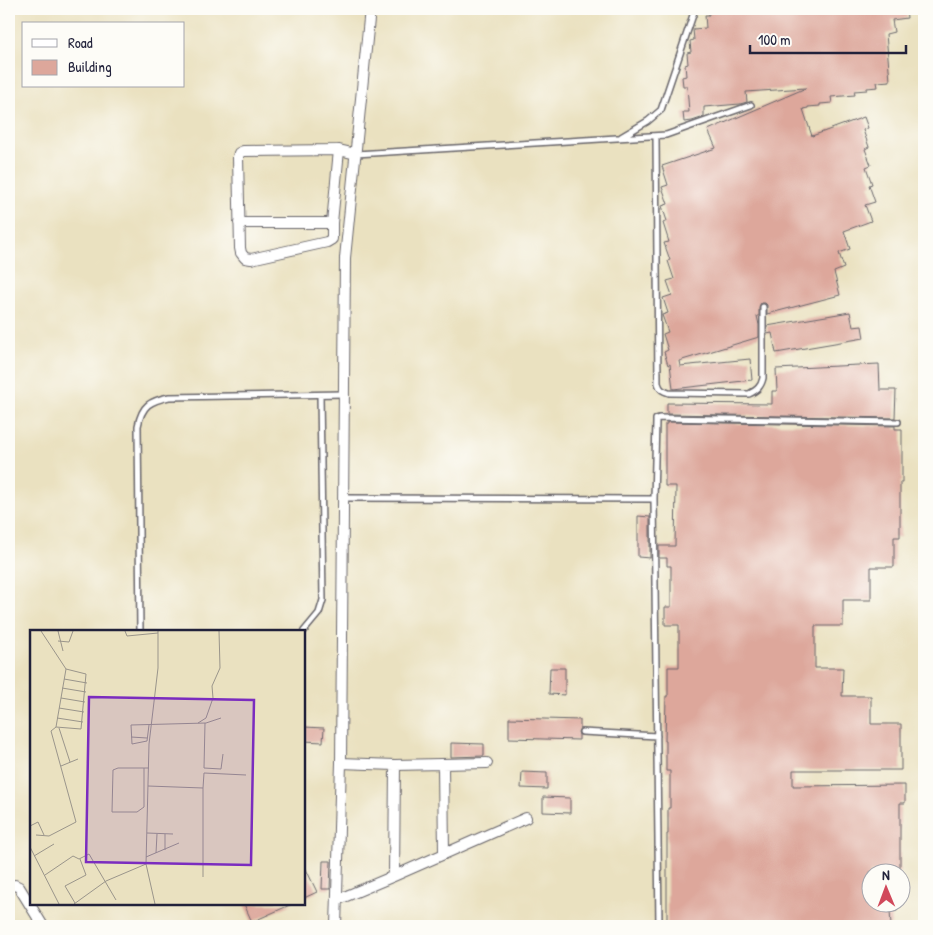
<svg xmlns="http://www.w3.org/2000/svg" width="933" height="935" viewBox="0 0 933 935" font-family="'Patrick Hand',sans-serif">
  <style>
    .building { fill: #dda79b }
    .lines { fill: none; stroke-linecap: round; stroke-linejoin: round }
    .service-casing { stroke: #68656a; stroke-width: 8 }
    .minor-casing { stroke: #68656a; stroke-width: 12 }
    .service { stroke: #fff; stroke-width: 5 }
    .minor { stroke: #fff; stroke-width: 10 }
    .inset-road { fill: none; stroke: #9a958b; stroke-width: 1 }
    .view { fill: #7b2cbf; fill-opacity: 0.15; stroke: #7b2cbf; stroke-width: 2.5 }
    .inset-edge { fill: none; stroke: #22223b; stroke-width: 2.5 }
  </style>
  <rect width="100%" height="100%" fill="#fdfcf7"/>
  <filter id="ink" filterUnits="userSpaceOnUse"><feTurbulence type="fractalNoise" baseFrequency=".02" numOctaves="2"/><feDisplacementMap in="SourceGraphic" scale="10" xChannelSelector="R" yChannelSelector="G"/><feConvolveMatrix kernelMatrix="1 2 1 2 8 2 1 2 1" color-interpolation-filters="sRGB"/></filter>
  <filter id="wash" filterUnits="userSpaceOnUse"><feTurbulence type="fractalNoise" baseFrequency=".0096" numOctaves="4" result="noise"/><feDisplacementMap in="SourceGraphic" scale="20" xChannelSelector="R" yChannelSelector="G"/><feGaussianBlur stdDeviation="1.12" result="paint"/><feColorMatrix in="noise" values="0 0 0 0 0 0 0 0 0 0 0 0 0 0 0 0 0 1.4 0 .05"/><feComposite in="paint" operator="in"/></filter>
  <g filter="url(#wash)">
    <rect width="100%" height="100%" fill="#eae1c0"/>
    <g id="blocks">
      <path class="building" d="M708 9H906L907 18 892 20 894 32 886 34 890 81 877 82 878 87 867 88V90L854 91 855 95 831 97 832 103 820 104V106L808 107V108L803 109 812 136 864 117 868 128 863 130 869 147 865 149 871 165 866 167 872 184 869 185 875 202 865 205 871 221 844 231 850 249 839 253 844 268 834 272 840 295 767 314V305L765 303H761L759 307V316H757L759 325V337L679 361 680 366 750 359 752 380 673 389 670 364 668 365 664 352 668 350 663 334 668 332 662 315 668 313 663 298 672 295 667 281 674 279 668 261 670 260 664 243 669 242 663 223 667 221 662 206 668 204 662 187 668 185 662 166 716 148 708 130 806 88 746 92 747 102 740 104 704 107V117L692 121 684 122 683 112H689L687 86H683L682 77 686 76 685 65 688 64 687 53 691 52 690 41 694 40 693 29 706 28 705 15H709Z
        M850 312 853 327 862 326 864 338 776 353 772 333 767 334V326Z
        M879 364 880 390H896L895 418 667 414V403L772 404V391H777L776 369Z
        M667 422 895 426V429H902V482H900V537H894V567H871V600H843V626H815V668H843L842 696H871V724H901V770H793V786L905 785V803H900V872H870V902H897V911H890L891 926H667V834H668V808H670V771H666V741H665L666 696H668V667H679V625H665V607H671V566H667V558H659V546H675L676 486H665V424H667Z
        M638 516 650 517V558L638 557Z
        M550 668H565V695L549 694Z
        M509 718 580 720V728L578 732 579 735V740L509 738Z
        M304 727 324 728 323 742 304 741Z
        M451 743 484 744V756L451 757Z
        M522 772 547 773V789L521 788Z
        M543 797 570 798V813L543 812Z
        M323 861H331L330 889H322Z
        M304 865 317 892 304 898Z
        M244 904H292L252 922Z"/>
    </g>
  </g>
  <g filter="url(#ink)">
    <use href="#blocks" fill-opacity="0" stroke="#68656a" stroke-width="1"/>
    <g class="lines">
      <defs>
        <path id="service" d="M656 136 658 383C660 390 663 391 669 393L749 394C757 390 761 387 763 378V307
          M621 137 648 121 661 110 695 9
          M356 154 666 135 751 105
          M343 498 654 499 656 422V419L659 418 898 422
          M654 499 659 926
          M140 631 138 426C142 405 150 401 169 397L343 394
          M304 631 319 613 323 600 320 395
          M582 732 657 736"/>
        <path id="minor" d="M339 150 332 223V239L327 242 251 259 245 258 241 253 240 248 238 157 239 153 243 151 339 150 356 154
          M239 223H332
          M341 763 395 765 487 763
          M443 764 444 854
          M394 876 395 765
          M9 887 15 885 19 887 43 926
          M337 900 394 876 526 818
          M336 926 341 763 345 258 370 9"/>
      </defs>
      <use href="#service" class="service-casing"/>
      <use href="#minor" class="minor-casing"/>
      <use href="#service" class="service"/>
      <use href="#minor" class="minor"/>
    </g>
  </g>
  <g transform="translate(30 630)">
    <rect width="275" height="275" fill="#eae1c0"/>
    <path class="inset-road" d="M28 1 33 21M95 1 97 6 128 3M28 11 39 12 43 1M34 49 57 53M32 58 56 62M31 68 55 72M29 78 54 82M27 88 53 92M168 93 176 88 183 68 182 56 190 38 189 1M175 93 174 138 191 139 193 124M119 95 117 111 102 114 101 95 176 93 191 88M26 97 51 99 56 44 36 39M29 98 40 132M101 107 117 108M31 136 48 129M114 138V177L107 182H82L83 140 88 138H119M118 156 173 158 174 143 216 145M0 196 8 192 14 205M117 203 143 204M6 205 19 206 46 192 21 101 26 97 36 39 11 1M0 217 29 274M135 220V204M126 223 127 204M4 226 24 214M116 227 149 213M15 245 43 226 49 229 59 224 86 270M173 247V158M45 273 35 256 56 245 50 229M44 274 76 251 116 234M125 274 116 234 119 114 128 38V1"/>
    <path class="view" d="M59 67 224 70 221 235 56 232Z"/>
    <rect width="275" height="275" class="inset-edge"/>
  </g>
  <rect width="933" height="935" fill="none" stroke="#fdfcf7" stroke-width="30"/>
  <rect x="22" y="22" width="162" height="65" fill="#fdfcf7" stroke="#a5a5ac"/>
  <rect x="32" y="39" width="25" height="8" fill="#ffffff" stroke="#a5a5ac"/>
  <text x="68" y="48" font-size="15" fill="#22223b">Road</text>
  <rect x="32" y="60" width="25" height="15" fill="#dda79b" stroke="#a5a5ac"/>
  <text x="68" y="72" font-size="15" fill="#22223b">Building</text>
  <g transform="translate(886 888) rotate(359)"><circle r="24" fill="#fdfcf7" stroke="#a5a5ac"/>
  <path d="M0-4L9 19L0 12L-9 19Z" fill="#d1495b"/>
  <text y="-8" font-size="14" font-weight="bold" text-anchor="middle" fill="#22223b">N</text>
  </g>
  <path d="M750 45v8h156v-8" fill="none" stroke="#22223b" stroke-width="2.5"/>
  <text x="758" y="45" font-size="15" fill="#22223b" stroke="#fdfcf7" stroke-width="4" paint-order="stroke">100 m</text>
</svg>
